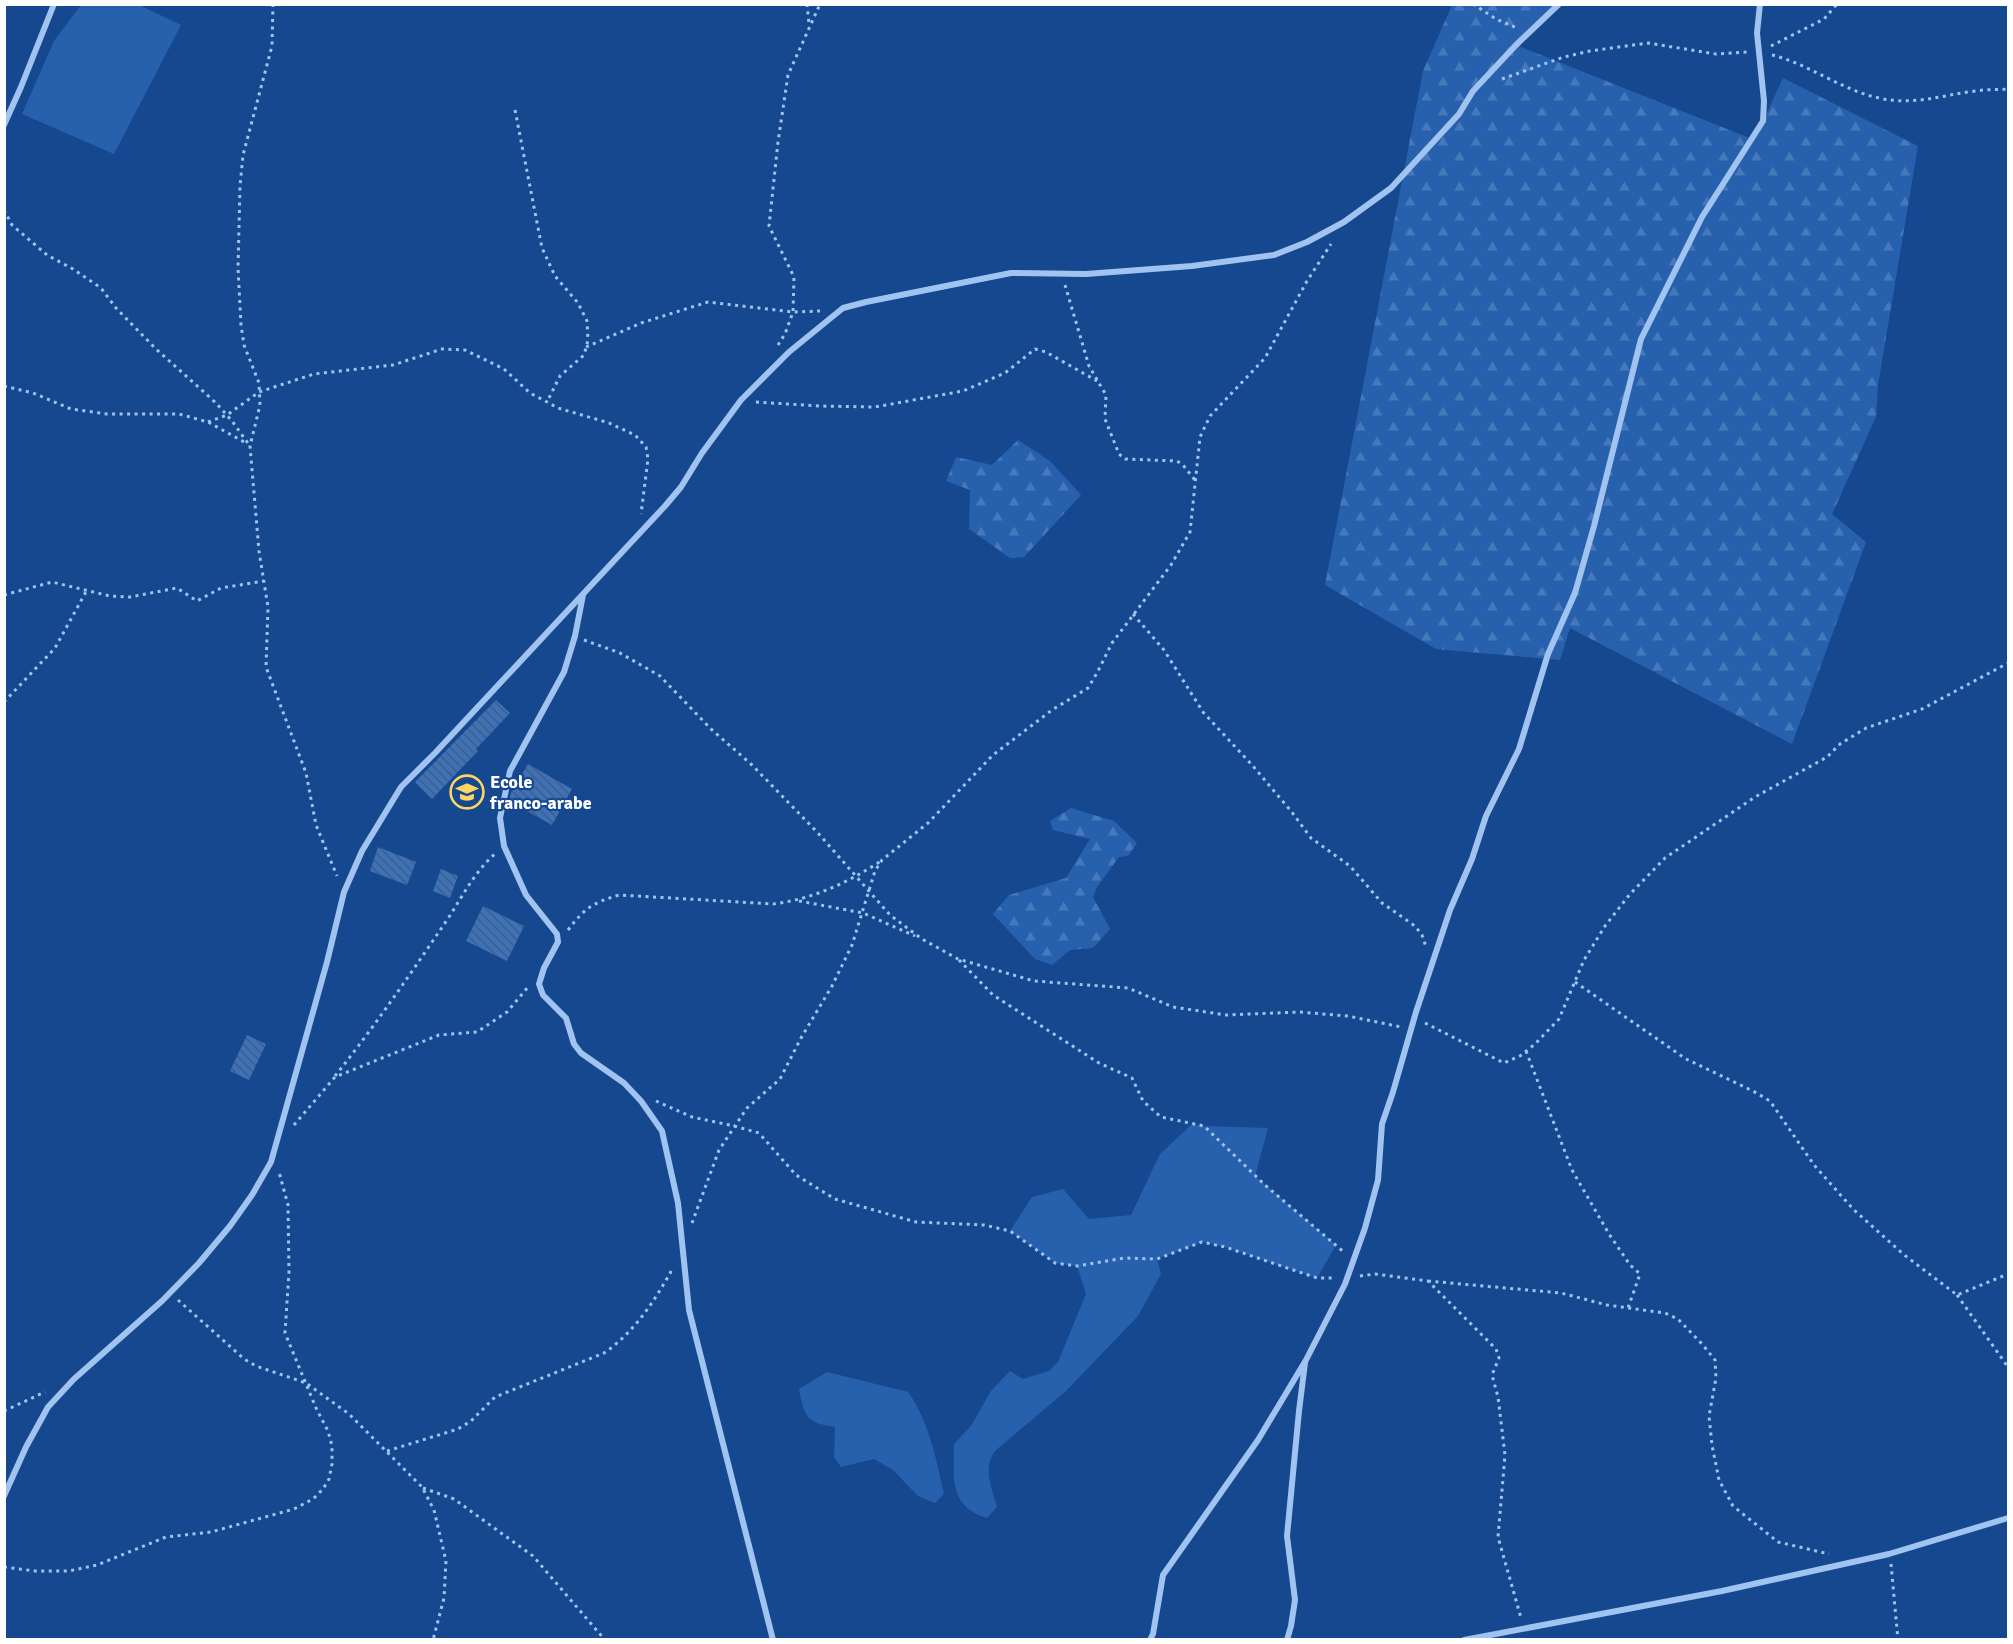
<svg xmlns="http://www.w3.org/2000/svg" width="2013" height="1644" viewBox="0 0 2013 1644" font-family="Signika,sans-serif">
  <style>
    .green { fill: #2761ae }
    .forest { fill: url(#forest-firs) }
    .building { fill: url(#building-back-hatch) }
    .lines { fill: none; stroke-linecap: round; stroke-linejoin: round }
    .path { stroke: #a1c3f0; stroke-width: 3; stroke-dasharray: 3 4.5; stroke-linecap: butt }
    .street { stroke: #a1c3f0; stroke-width: 6 }
    .labels { text-anchor: middle; dominant-baseline: central; stroke-width: 4.5; stroke-linejoin: round; paint-order: stroke }
    .poi-label { font-size: 18px; font-weight: bold; fill: #fff; stroke: #15488f; text-anchor: start }
  </style>
  <defs>
    <pattern id="forest-firs" width="22" height="20" patternUnits="userSpaceOnUse" patternTransform="scale(1.5)"><rect width="22" height="20" fill="#2761ae"/><path d="M5 1l3.5 6h-7zM16 11l3.5 6h-7z" fill="#4779ba"/></pattern>
    <pattern id="building-back-hatch" width="6" height="6" patternUnits="userSpaceOnUse" patternTransform="scale(1.5)"><rect width="6" height="6" fill="#3d71b8"/><path d="M-1 5l2 2M0 0l6 6M5-1l2 2" fill="none" stroke="#455d7d"/></pattern>
  </defs>
  <rect width="100%" height="100%" fill="#15488f"/>
  <path class="green" d="M81 5H139L181 25 114 154 22 114 54 41Z
    M1192 1124 1204 1126 1268 1128 1255 1176 1336 1245 1317 1278 1225 1247 1202 1242 1157 1259 1161 1274 1138 1316 1066 1391 995 1451C982 1469 992 1487 997 1507L987 1518C948 1506 954 1477 954 1444L971 1426 991 1391 1010 1371 1023 1379 1049 1371 1058 1362 1086 1294 1077 1266 1055 1263 1010 1231 1032 1197 1063 1189 1089 1219 1131 1215 1160 1154Z
    M827 1372 908 1392C929 1421 936 1459 944 1494L935 1503 918 1496 893 1470 874 1459 841 1467 834 1457 835 1427C806 1423 804 1416 799 1389Z"/>
  <path class="forest" d="M1452 5H1559L1516 45 1752 139 1763 121 1783 78 1918 146 1878 385 1876 417 1832 514 1866 542 1792 744 1570 628 1560 660 1436 649 1325 585 1423 71Z
    M1018 440 1050 461 1081 495 1024 557 1010 558 969 529 970 490 946 481 956 457 992 465Z
    M1071 808 1114 821 1137 843 1128 856 1119 857 1097 887 1093 897 1110 929 1093 948 1070 950 1052 965 1035 959 993 914 1009 895 1066 878 1090 839 1053 830 1050 821Z"/>
  <path class="building" d="M496 700 510 713 476 749 478 751 432 799 415 782Z
    M528 764 572 789 552 825 509 801 511 793Z
    M378 847 416 862 407 885 370 871Z
    M441 869 458 876 450 898 433 891Z
    M483 906 524 926 507 961 466 941Z
    M247 1035 266 1044 249 1080 230 1071Z"/>
  <g class="lines">
    <path class="path" d="M273 4 272 46 243 155 240 186 238 268 241 325 244 345 259 383 260 405 250 446 259 551 268 607 266 667 306 773 316 825 337 876
      M807 4 809 24
      M1473 4 1496 19 1519 29
      M1771 46 1824 19 1837 4
      M1772 55C1809 64 1841 90 1879 98 1915 106 1941 95 1976 91 1987 89 1998 90 2008 89
      M1502 79 1564 57 1590 51 1648 43 1716 54 1747 52
      M515 110 542 248 555 276 578 303 587 321 588 340 584 355 560 376 547 402
      M4 210 12 225 47 255 73 269 101 288 116 308 155 348 216 403 232 421 250 446
      M1065 285 1089 366 1106 395 1105 419 1119 454 1125 459 1177 461 1183 465 1195 480
      M778 345 785 334 793 312 794 277 769 226 778 142 788 75 820 4
      M586 347 641 323 708 302 793 312 820 311
      M4 386 33 393 71 409 107 414H179L208 422 246 443
      M756 402 819 406 875 407 963 391 1005 373 1035 349 1046 352 1097 381
      M208 422 227 415 259 392 314 374 393 365 442 349 465 350 504 369 530 393 547 402 558 408 609 423 635 435 646 447 648 459 641 514
      M4 595 52 582 110 596 130 597 177 588 197 601 221 588 264 581
      M1133 614 1164 650 1203 712 1252 765 1291 811 1311 838 1350 866 1382 903 1415 926 1422 935 1426 947
      M584 640 620 653 660 676 711 729 752 765 818 833 890 915 922 939 958 959 1034 981 1128 988 1173 1007 1226 1015 1299 1012 1348 1016 1401 1027
      M4 702 55 648 87 590
      M799 901 863 913 915 936
      M568 930C585 908 592 903 619 895L773 904C813 899 847 883 881 861
      M959 960 993 995 1099 1063 1132 1078 1143 1101 1161 1117 1204 1126 1265 1185 1345 1253
      M1575 982 1686 1059 1753 1091 1770 1101 1814 1165 1853 1209 1903 1254 1957 1295 2008 1274
      M1425 1023 1504 1063 1520 1056 1535 1044 1559 1019 1584 960 1605 926 1630 894 1665 858 1755 797 1827 757 1840 744 1866 728 1922 709 2008 663
      M1526 1051 1572 1170 1609 1234 1630 1265 1640 1274 1628 1308
      M335 1076C375 1026 411 973 447 920 463 896 474 872 496 853
      M656 1101 692 1117 734 1126 759 1133 796 1175 835 1199 916 1222 984 1225 1010 1231 1055 1263 1077 1266 1124 1258 1157 1259 1202 1242 1225 1247 1317 1278H1336
      M294 1125 335 1077 439 1035 477 1032 507 1012 528 987
      M692 1223 719 1150 747 1108 780 1079 801 1038 832 986 852 945 875 871 882 860 928 823 993 755 1052 710 1088 688 1097 673 1112 643 1171 565 1190 532 1200 437 1210 416 1265 358 1307 281 1331 244
      M1360 1276 1375 1274 1428 1281 1496 1349 1499 1358 1492 1375 1498 1397 1505 1455 1498 1537 1521 1618
      M1428 1281 1561 1293 1607 1305 1665 1313 1678 1319 1702 1344 1715 1360 1716 1378 1709 1416 1712 1445 1719 1480 1733 1506 1778 1542 1829 1554
      M1957 1295 2008 1367
      M178 1300 244 1359 256 1366 306 1383 349 1414 422 1487 434 1510 446 1561 444 1598 433 1640
      M4 1411 45 1392
      M387 1451 458 1429 471 1421 495 1397 604 1353C635 1332 655 1300 673 1268
      M423 1488 454 1499 533 1556 605 1640
      M1891 1564 1898 1640
      M4 1567 35 1571H69L97 1565 166 1537 211 1532 294 1509 313 1499 323 1489 329 1479 332 1464V1446L328 1431 316 1408 285 1333 289 1272 288 1205 279 1172"/>
    <path class="street" d="M4 125 21 87 54 4
      M583 595 575 636 564 672 510 771 500 818 504 846 526 895 557 934 558 942 544 968 539 984 543 995 566 1018 574 1044 581 1053 624 1083 641 1101 662 1131 678 1203 689 1310 773 1640
      M4 1496 26 1447 48 1407 74 1379 162 1301 199 1263 230 1226 252 1195 271 1162 327 962 344 892 362 851 401 787 435 753 665 506 681 487 702 453 741 400 789 352 843 308 866 302 1011 273 1086 274 1192 266 1274 255 1307 242 1344 222 1391 188 1459 114 1473 91 1516 45 1559 4
      M1150 1640 1153 1634 1163 1575 1258 1440 1306 1360 1345 1284 1365 1228 1378 1180 1382 1124 1393 1092 1416 1012 1450 910 1472 859 1486 816 1519 749 1548 654 1575 593 1594 526 1641 339 1702 217 1763 121 1764 101 1757 33 1760 4
      M1287 1640 1291 1626 1295 1600 1287 1536 1299 1411 1305 1363
      M1464 1640 1722 1591 1889 1554 2008 1518"/>
  </g>
  <defs>
    <symbol id="school-ring" viewBox="-11 -11 22 22"><circle r="9.5" fill="#15488f" stroke="#ffd460" stroke-width="1.5"/><path d="M0-5L7-2L0 1L-7-2ZM-4 1L0 2.5L4 1V4Q0 6-4 4Z" fill="#ffd460"/></symbol>
  </defs>
  <g fill-rule="evenodd">
    <use href="#school-ring" x="448" y="773" width="38" height="38"/>
  </g>
  <g class="labels">
    <g class="poi-label">
      <text x="490" y="782">Ecole<tspan x="490" dy="21">franco-arabe</tspan></text>
    </g>
  </g>
  <rect width="2013" height="1644" fill="none" stroke="#ffffff" stroke-width="12"/>
</svg>
